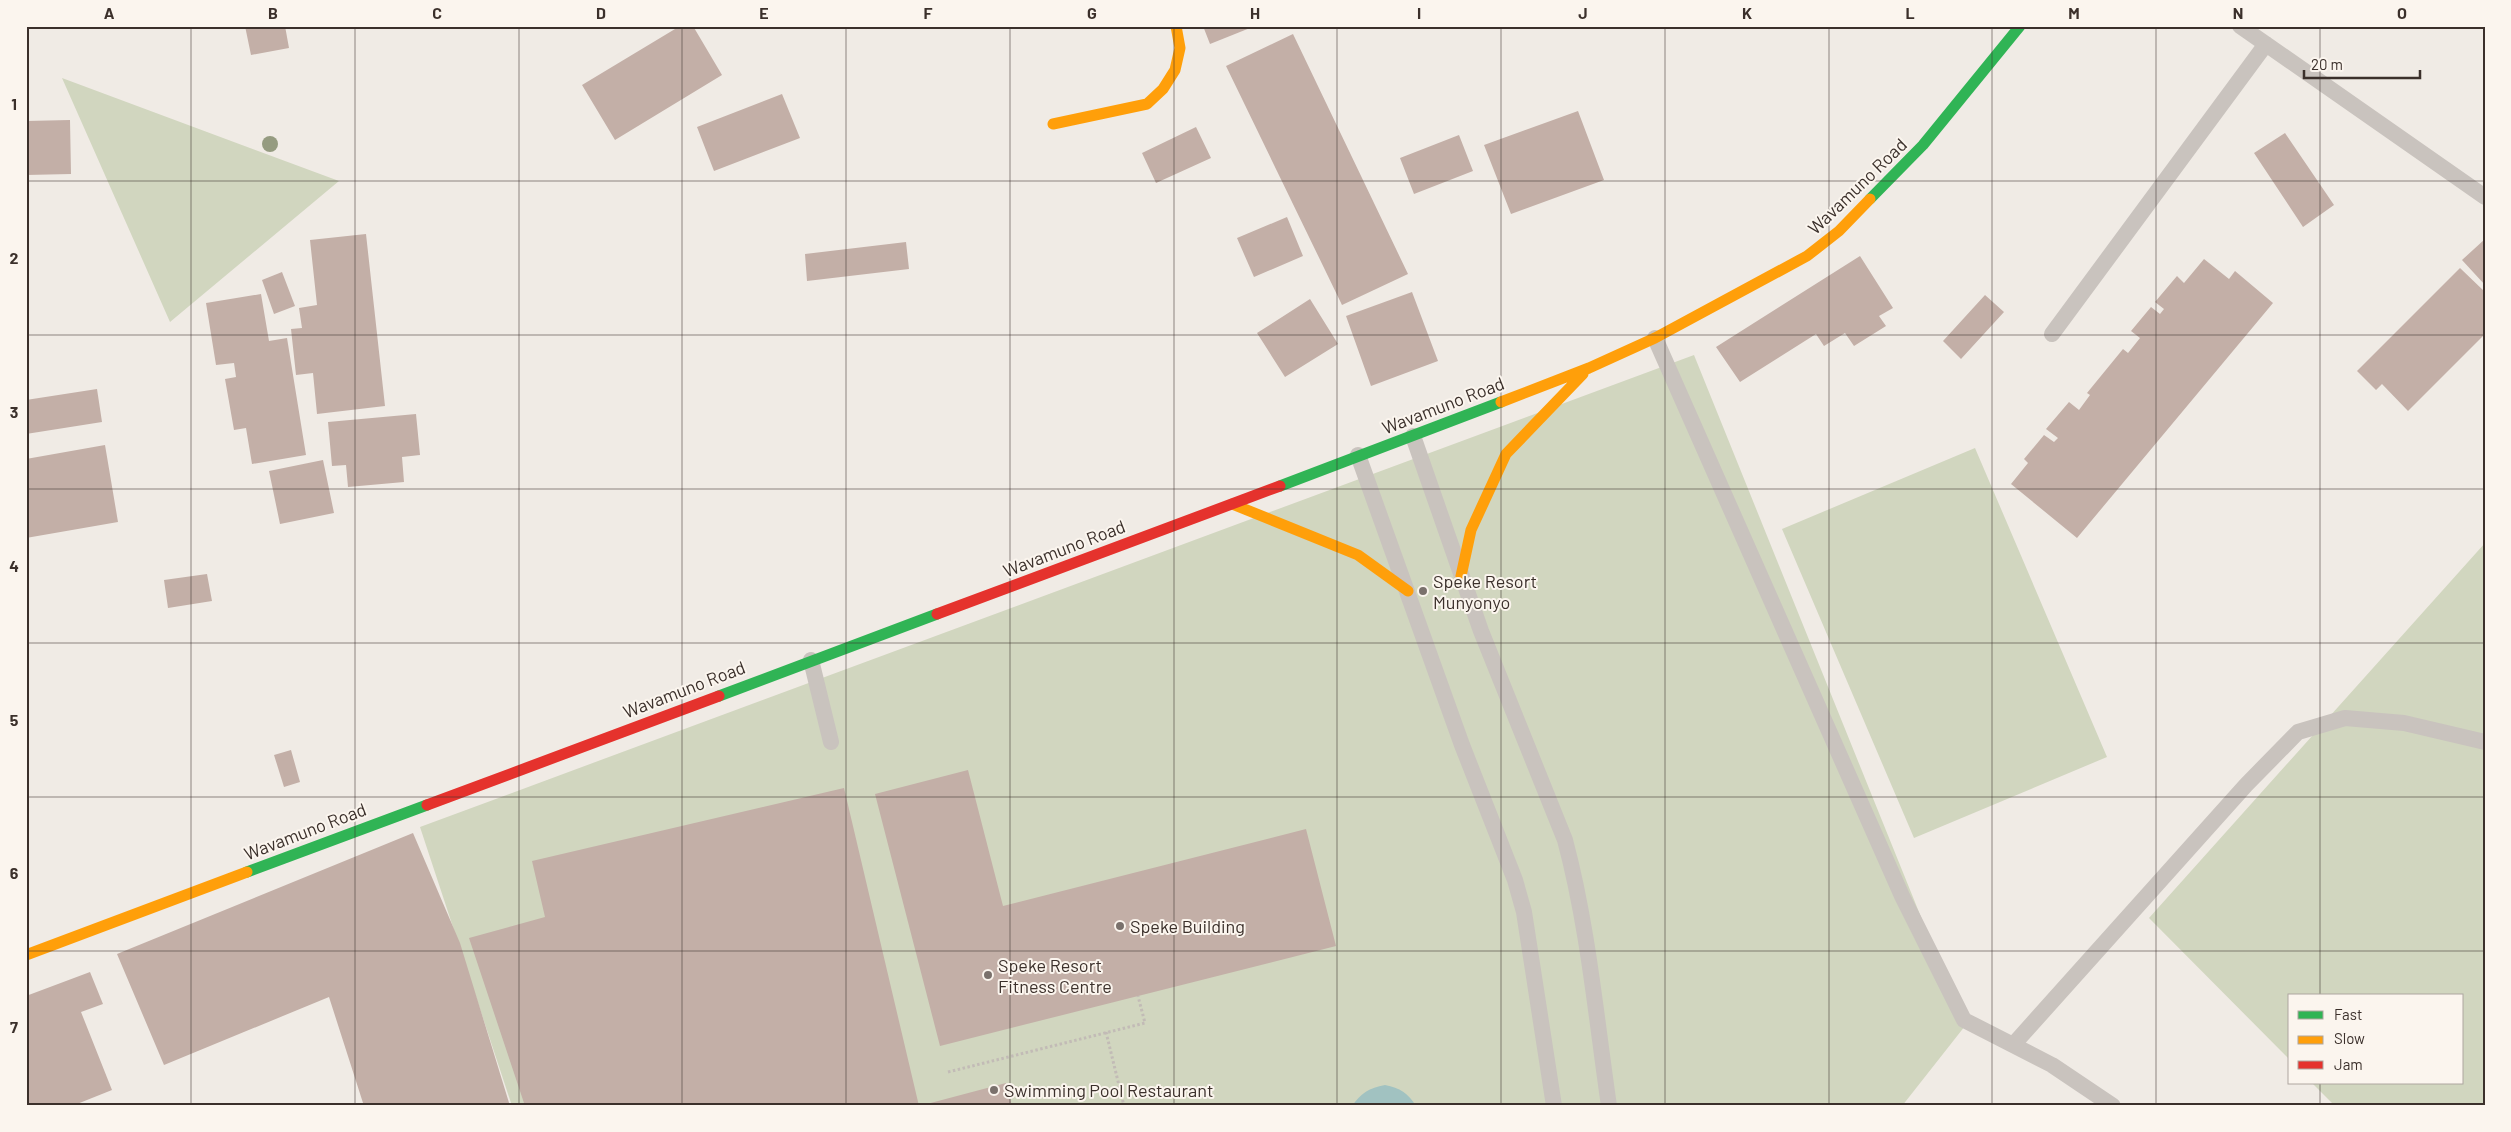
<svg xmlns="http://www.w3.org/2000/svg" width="2511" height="1132" viewBox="0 0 2511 1132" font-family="Barlow,sans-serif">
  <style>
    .green { fill: #d1d6bf }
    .water { fill: #a1c2c1 }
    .building { fill: #c3afa7 }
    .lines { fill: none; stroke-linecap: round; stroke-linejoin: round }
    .path { stroke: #c2bbb6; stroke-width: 3; stroke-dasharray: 2.5 2.5; stroke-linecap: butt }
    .lane { stroke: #c9c3be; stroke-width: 16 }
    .fast { stroke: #30b455; stroke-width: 11 }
    .slow { stroke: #ff9f0a; stroke-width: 11 }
    .jam { stroke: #e5322d; stroke-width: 11 }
    .tree { fill: #959b80 }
    .grid { fill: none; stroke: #3b302b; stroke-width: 1; stroke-opacity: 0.55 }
    .poi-dot { fill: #7a716c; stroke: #fbf5ee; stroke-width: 2 }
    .labels { text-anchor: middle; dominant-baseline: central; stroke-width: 4; stroke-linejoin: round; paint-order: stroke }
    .street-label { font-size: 18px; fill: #3b302b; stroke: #fbf5ee }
    .poi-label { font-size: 18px; fill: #3b302b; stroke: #fbf5ee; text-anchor: start }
    .neatline { fill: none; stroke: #3b302b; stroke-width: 2 }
    .grid-label { font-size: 16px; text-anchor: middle; font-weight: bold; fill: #3b302b }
  </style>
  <rect width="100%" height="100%" fill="#f0ebe5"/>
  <path class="green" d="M62 78 339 181 170 322Z
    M1694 355 1965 1026 1902 1106H512L420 827Z
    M1975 448 2107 757 1914 838 1782 529Z
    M2485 543V1106H2335L2312 1083H2462V996H2290V1060L2149 918Z"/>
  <path class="water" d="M1385 1085C1400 1088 1408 1093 1416 1106H1352C1361 1093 1369 1088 1385 1085Z"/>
  <path class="building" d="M245 26H285L289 48 251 55Z
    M680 26H693L722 75 615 140 582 85Z
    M1203 26H1255L1210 44Z
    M1293 34 1408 274 1342 305 1226 66Z
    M782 94 800 138 714 171 697 127Z
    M1578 111 1604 180 1511 214 1484 145Z
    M70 120 71 174 26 175V121Z
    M1196 127 1211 158 1156 183 1142 153Z
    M2285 133 2334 205 2303 227 2254 153Z
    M1459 135 1473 171 1414 194 1400 158Z
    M1287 217 1303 256 1254 277 1237 238Z
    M366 234 385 406 317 414 313 373 296 375 291 329 302 328 299 308 317 305 310 240Z
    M2485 239V285L2462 260Z
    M906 242 909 269 807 281 805 254Z
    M1860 256 1893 308 1879 316 1886 326 1854 346 1845 333 1824 346 1816 334 1740 382 1716 347Z
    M2204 259 2229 279 2235 271 2273 303 2077 538 2011 484 2028 463 2024 459 2044 435 2054 442 2058 438 2046 429 2069 402 2079 410 2090 395 2087 393 2123 349 2128 353 2140 338 2131 331 2151 307 2160 314 2164 309 2155 302 2177 276 2184 283Z
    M2460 268 2485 292V334L2408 411 2382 384 2376 390 2357 371Z
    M282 272 295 306 274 314 262 280Z
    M1412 292 1438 361 1371 386 1346 316Z
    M261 294 269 341 287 338 306 455 252 464 246 428 234 430 225 379 236 377 234 363 216 365 206 303Z
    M1985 295 2004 312 1961 359 1943 341Z
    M1310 299 1338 344 1285 377 1257 333Z
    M97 389 102 422 26 434V400Z
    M416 414 420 455 402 457 404 482 348 487 346 465 332 466 328 422Z
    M105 445 118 522 26 538V459Z
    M323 460 334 513 280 524 269 471Z
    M207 574 212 601 168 608 164 580Z
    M291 750 300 782 284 787 274 755Z
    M968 770 1003 906 1306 829 1336 946 940 1046 875 794Z
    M844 788 919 1106H525L469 938 545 917 532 861Z
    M413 833 460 943 510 1106H364L329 997 164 1065 117 954Z
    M90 972 103 1004 81 1012 112 1090 72 1106H26V996Z
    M1006 1083 1012 1106H923V1105Z"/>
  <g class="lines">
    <path class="path" d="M1106 1032 1124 1106
      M948 1072 1145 1023 1138 996"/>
    <path class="lane" d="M2240 26 2485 197
      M2052 334 2266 44
      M1655 338 1902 896 1964 1020 2052 1065 2113 1106
      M1413 436 1481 631 1565 840C1588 926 1596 1017 1609 1106
      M1358 455 1462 745 1515 880 1524 912 1554 1106
      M811 660 831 742
      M2013 1045 2246 785 2298 732 2345 718 2404 723 2485 742"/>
    <path class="fast" d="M1870 199 1923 145 2020 26
      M1280 486 1501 402
      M719 696 937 614
      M247 872 427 805"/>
    <path class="slow" d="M1053 124 1147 104 1163 89 1175 70 1180 48 1176 26
      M1501 402 1589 368 1655 338 1807 256 1839 231 1870 199
      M1232 504 1358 555 1408 591
      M1461 576 1471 530 1506 454 1583 374
      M26 955 247 872"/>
    <path class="jam" d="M937 614 1280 486
      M427 805 719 696"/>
  </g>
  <circle class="tree" cx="270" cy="144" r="8"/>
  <path class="grid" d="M191 26V1106M355 26V1106M519 26V1106M682 26V1106M846 26V1106M1010 26V1106M1174 26V1106M1337 26V1106M1501 26V1106M1665 26V1106M1829 26V1106M1992 26V1106M2156 26V1106M2320 26V996M26 181H2485M26 335H2485M26 489H2485M26 643H2485M26 797H2485M26 951H2485M2320 1083V1106"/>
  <g class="poi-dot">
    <circle cx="1423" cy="591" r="5"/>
    <circle cx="1120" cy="926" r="5"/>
    <circle cx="988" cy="975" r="5"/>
    <circle cx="994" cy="1090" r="5"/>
  </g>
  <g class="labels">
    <g class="street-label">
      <text transform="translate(1857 186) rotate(-44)">Wavamuno Road</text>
      <text transform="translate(1443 405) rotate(-21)">Wavamuno Road</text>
      <text transform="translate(1064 548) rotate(-21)">Wavamuno Road</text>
      <text transform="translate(684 689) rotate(-21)">Wavamuno Road</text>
      <text transform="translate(305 831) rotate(-21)">Wavamuno Road</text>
    </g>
    <g class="poi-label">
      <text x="1433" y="581">Speke Resort<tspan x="1433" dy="21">Munyonyo</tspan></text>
      <text x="1130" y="926">Speke Building</text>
      <text x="998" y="965">Speke Resort<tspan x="998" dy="21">Fitness Centre</tspan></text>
      <text x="1004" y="1090">Swimming Pool Restaurant</text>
    </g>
  </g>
  <rect width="2511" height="1132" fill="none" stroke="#fbf5ee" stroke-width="55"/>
  <rect x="2288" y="994" width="175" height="90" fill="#fbf5ee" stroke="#aea6a0"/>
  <rect x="2298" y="1011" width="25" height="8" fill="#30b455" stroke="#aea6a0"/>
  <text x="2334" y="1020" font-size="15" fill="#3b302b">Fast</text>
  <rect x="2298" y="1036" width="25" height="8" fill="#ff9f0a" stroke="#aea6a0"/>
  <text x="2334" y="1044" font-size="15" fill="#3b302b">Slow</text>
  <rect x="2298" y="1061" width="25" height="8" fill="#e5322d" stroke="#aea6a0"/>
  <text x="2334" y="1070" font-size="15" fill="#3b302b">Jam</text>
  <path d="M2304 70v8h116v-8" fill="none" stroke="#3b302b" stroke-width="2.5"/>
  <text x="2311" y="70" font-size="15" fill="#3b302b" stroke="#fbf5ee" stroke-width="4" paint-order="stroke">20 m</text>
  <rect x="28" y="28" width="2456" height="1076" class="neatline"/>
  <g class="grid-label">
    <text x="109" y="19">A</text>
    <text x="273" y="19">B</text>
    <text x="437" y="19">C</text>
    <text x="601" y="19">D</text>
    <text x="764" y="19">E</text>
    <text x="928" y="19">F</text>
    <text x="1092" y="19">G</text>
    <text x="1255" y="19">H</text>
    <text x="1419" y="19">I</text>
    <text x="1583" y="19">J</text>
    <text x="1747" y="19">K</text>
    <text x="1910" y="19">L</text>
    <text x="2074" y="19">M</text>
    <text x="2238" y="19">N</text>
    <text x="2402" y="19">O</text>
    <text x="14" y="110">1</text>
    <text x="14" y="264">2</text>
    <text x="14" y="418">3</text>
    <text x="14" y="572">4</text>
    <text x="14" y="726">5</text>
    <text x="14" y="879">6</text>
    <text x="14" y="1033">7</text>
  </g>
</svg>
